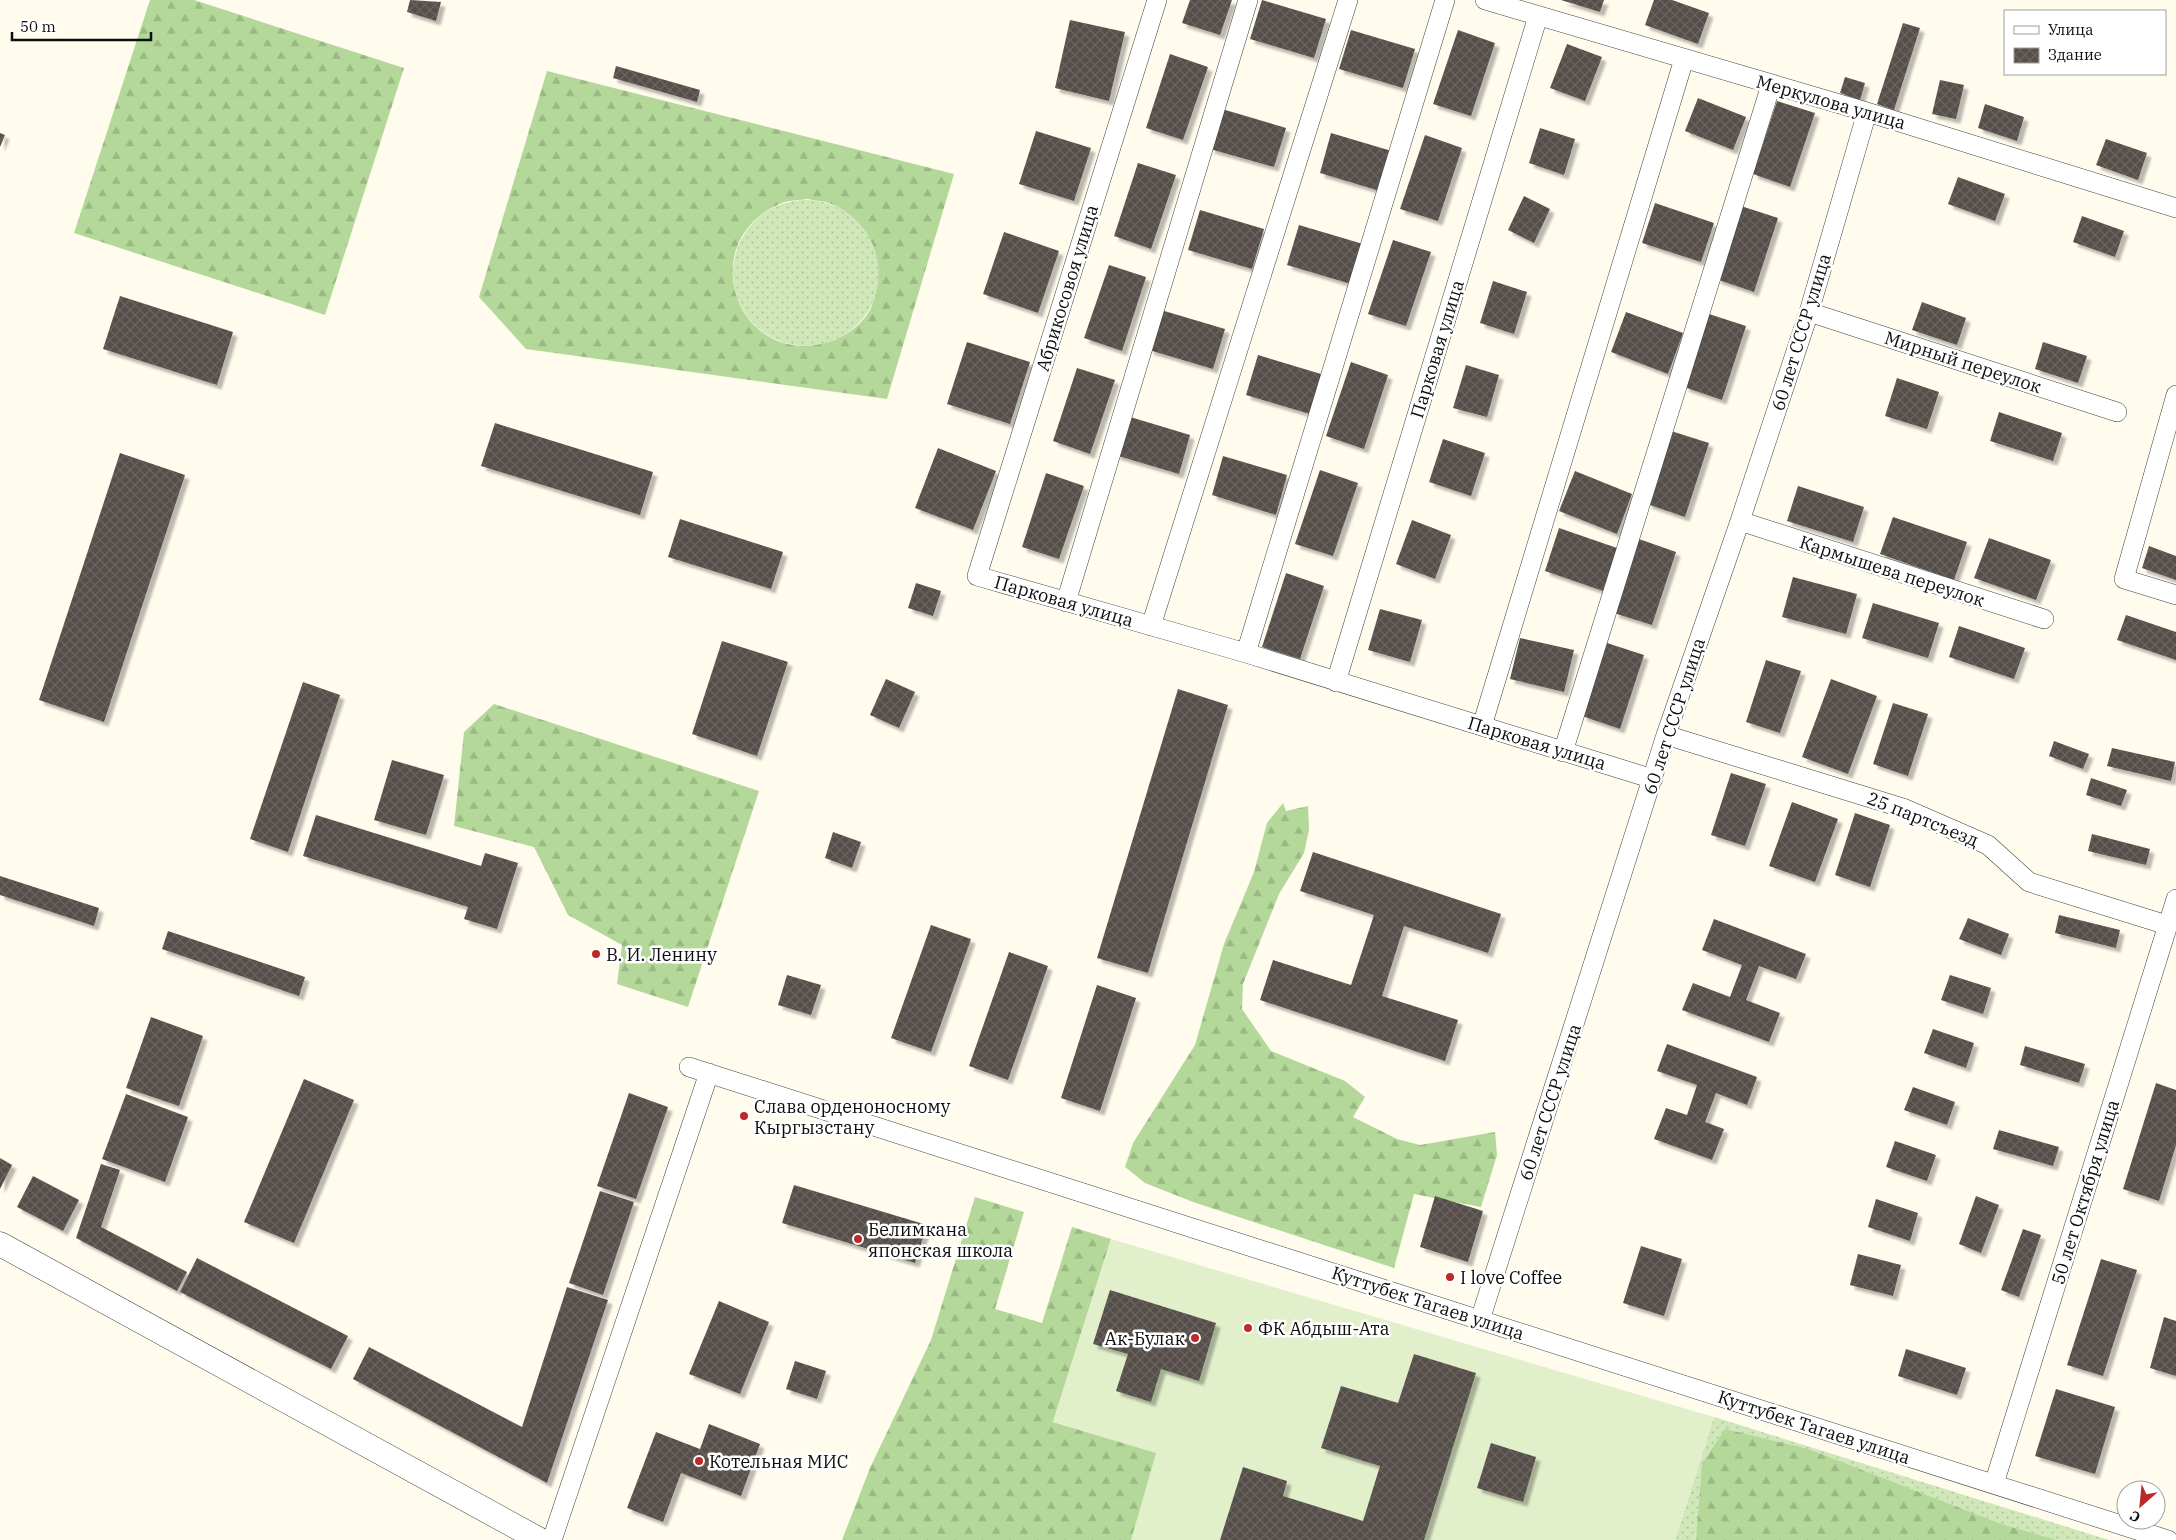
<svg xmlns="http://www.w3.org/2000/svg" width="2176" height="1540" viewBox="0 0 2176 1540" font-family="'IBM Plex Serif',serif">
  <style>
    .grass { fill: url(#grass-dots) }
    .forest { fill: url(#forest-firs); fill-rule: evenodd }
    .pitch { fill: #e1efca }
    .building { fill: url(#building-cross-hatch); filter: url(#shadow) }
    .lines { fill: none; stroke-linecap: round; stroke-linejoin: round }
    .minor-casing { stroke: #404040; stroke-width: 20 }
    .tertiary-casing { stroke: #404040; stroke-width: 25 }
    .minor { stroke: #fff; stroke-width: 19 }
    .tertiary { stroke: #fff; stroke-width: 24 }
    .poi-dot { fill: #ba292b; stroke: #fff; stroke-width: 2 }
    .labels { text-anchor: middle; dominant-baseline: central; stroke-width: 5; stroke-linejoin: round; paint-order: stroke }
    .street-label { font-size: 18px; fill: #0d0d0d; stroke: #fff }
    .poi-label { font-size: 18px; fill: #0d0d0d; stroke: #fff; text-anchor: start }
  </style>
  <defs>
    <pattern id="grass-dots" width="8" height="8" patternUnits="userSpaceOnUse" patternTransform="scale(1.25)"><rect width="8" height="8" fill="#d0e8b9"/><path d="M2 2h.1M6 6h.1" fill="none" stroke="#b1c69e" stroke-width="1.8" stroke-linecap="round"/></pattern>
    <pattern id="forest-firs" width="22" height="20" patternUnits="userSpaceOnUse" patternTransform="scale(1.25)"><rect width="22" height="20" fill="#b3d899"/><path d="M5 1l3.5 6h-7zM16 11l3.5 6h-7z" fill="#99b883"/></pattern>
    <pattern id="building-cross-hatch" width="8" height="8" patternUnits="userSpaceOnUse" patternTransform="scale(1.25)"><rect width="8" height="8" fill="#564f4a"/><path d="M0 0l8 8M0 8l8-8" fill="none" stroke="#696460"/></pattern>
    <filter id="shadow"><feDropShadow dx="4.5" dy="4.5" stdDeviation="1" flood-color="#0004"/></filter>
  </defs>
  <rect width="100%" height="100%" fill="#fffcee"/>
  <path class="grass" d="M733 273a73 73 0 1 1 146 0a73 73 0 1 1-146 0Z
    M1714 1417 2109 1540H1675Z"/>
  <path class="forest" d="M150 0H194L404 68 325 315 74 233Z
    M547 71 954 174 887 399 526 349 479 297ZM808 199C816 201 826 201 834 205 872 223 888 263 873 303 867 321 847 337 829 342 737 370 691 240 782 203 790 200 800 200 808 199Z
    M494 704 759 791 688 1007 617 984 622 945 568 915 534 847 454 826 464 732Z
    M1283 803 1286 811 1308 806 1309 830 1304 853 1279 894 1243 984 1242 1009 1271 1051 1345 1081 1365 1097 1353 1117 1397 1139 1420 1145 1495 1132 1497 1155 1481 1207 1414 1194 1394 1268 1193 1202 1145 1183 1125 1167 1133 1143 1195 1045 1224 944 1254 872 1267 823Z
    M975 1197 1024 1212 995 1309 1042 1323 1072 1227 1111 1239 1053 1422 1157 1453 1150 1540H842L870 1468 931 1340Z
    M1725 1429 1808 1449 2001 1524 2056 1540H1696L1702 1464Z"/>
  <path class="pitch" d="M1111 1239 1714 1417 1675 1540H1131L1156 1453 1053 1422Z"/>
  <path class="building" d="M410 0 441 2 436 21 407 12Z
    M1190 0H1232L1220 35 1182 23Z
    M1262 0 1326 19 1314 58 1250 39Z
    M1561 0H1604L1600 12Z
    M1654 0H1672L1709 13 1698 44 1645 25Z
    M1070 20 1125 32 1109 101 1055 88Z
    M1903 23 1920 28 1894 110 1877 104Z
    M1351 30 1415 49 1403 88 1339 69Z
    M1458 30 1495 43 1471 116 1433 104Z
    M1567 44 1602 57 1585 101 1550 88Z
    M1170 54 1208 67 1183 140 1146 128Z
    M616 66 700 90 697 102 613 78Z
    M1845 77 1865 83 1860 100 1840 93Z
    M1940 80 1964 85 1956 119 1932 114Z
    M1698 98 1746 117 1733 150 1685 131Z
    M1777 101 1815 113 1790 187 1753 174Z
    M1985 104 2024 117 2017 141 1978 128Z
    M1222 109 1286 128 1274 167 1210 149Z
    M1540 128 1575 139 1564 175 1529 163Z
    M1036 131 1091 148 1074 201 1019 184Z
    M0 133 5 135 0 147Z
    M1331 133 1395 152 1383 192 1320 173Z
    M1425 135 1462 148 1438 221 1400 209Z
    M2106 139 2147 153 2138 180 2096 165Z
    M1138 163 1176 175 1151 249 1114 236Z
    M1958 177 2005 194 1995 221 1948 204Z
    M1524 196 1550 209 1534 243 1508 230Z
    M1655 203 1714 223 1701 262 1642 243Z
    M1741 206 1778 218 1754 292 1716 279Z
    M1200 210 1264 229 1252 269 1188 250Z
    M2082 216 2124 231 2115 257 2073 242Z
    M1299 225 1363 244 1351 284 1287 265Z
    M1004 232 1059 251 1038 313 983 294Z
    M1393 240 1431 252 1406 326 1368 314Z
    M1109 265 1146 277 1122 351 1084 338Z
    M1493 281 1527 292 1514 334 1480 323Z
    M120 296 233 332 217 385 103 349Z
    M1922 302 1966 318 1957 345 1912 330Z
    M1161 310 1225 329 1213 369 1149 350Z
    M1626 312 1683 333 1668 374 1611 352Z
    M1709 314 1746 326 1722 400 1684 387Z
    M967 342 1030 362 1010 424 947 404Z
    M2043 342 2087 356 2078 383 2035 369Z
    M1258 355 1321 374 1310 414 1246 395Z
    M1351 362 1388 375 1364 449 1326 436Z
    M1466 365 1499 375 1487 417 1453 408Z
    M1077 368 1115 380 1090 454 1053 441Z
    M1897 378 1939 392 1927 429 1885 416Z
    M1999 412 2062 433 2053 461 1990 441Z
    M1127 416 1190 435 1179 474 1115 455Z
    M495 423 653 472 640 515 481 466Z
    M1671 431 1709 443 1685 517 1647 504Z
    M1443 439 1485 453 1471 496 1429 482Z
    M938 448 996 471 973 530 915 508Z
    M120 453 185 475 104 722 39 700Z
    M1223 456 1287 475 1276 515 1212 495Z
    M1320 470 1358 483 1333 556 1295 544Z
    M1575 471 1632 494 1617 534 1559 511Z
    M1046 473 1084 486 1059 559 1022 547Z
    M1798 486 1864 507 1853 542 1787 521Z
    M1893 517 1967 542 1954 580 1880 554Z
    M680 519 783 552 771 589 668 557Z
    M1412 520 1451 535 1435 579 1396 564Z
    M1559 528 1617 548 1603 591 1545 571Z
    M1989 538 2051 560 2036 600 1974 578Z
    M1639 539 1676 552 1652 625 1614 613Z
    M2149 546 2176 556V580L2142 568Z
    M1286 573 1324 586 1300 659 1262 647Z
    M1793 577 1857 594 1846 634 1782 617Z
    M916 583 941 591 933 616 908 608Z
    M1873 603 1939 623 1928 658 1862 638Z
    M1380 609 1422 620 1410 662 1368 650Z
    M2126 615 2176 632V660L2117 640Z
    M1959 626 2025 648 2014 679 1949 657Z
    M1520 638 1574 650 1564 692 1510 679Z
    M722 641 788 662 757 756 692 734Z
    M1607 643 1644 655 1620 729 1582 716Z
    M1766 660 1801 671 1780 733 1746 722Z
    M886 679 915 692 899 728 870 715Z
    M1831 679 1877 696 1848 774 1802 757Z
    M303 682 340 695 288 852 250 839Z
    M1178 689 1228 705 1148 973 1097 958Z
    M1893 703 1928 714 1908 776 1873 764Z
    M2054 741 2089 754 2083 769 2049 756Z
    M2112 748 2175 762 2171 781 2107 766Z
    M392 760 444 775 426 835 374 820Z
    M1731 773 1766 784 1745 846 1711 835Z
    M2091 778 2127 790 2121 806 2086 795Z
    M1792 802 1838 819 1815 882 1769 866Z
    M1855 813 1890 825 1870 887 1835 875Z
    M316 815 481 866 485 853 518 863 497 929 464 919 468 907 303 856Z
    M833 832 861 842 852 868 825 858Z
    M2092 834 2150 849 2146 865 2088 851Z
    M1313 852 1501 914 1488 953 1404 926 1382 996 1458 1020 1445 1061 1260 1000 1273 960 1351 985 1374 915 1300 891Z
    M0 876 99 908 94 926 0 895Z
    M2059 915 2120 930 2116 948 2055 933Z
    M1968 918 2009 934 2001 955 1959 939Z
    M1714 919 1806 954 1796 979 1759 966 1746 1000 1780 1013 1769 1042 1682 1010 1693 983 1730 997 1742 965 1702 950Z
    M931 925 971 939 931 1052 891 1038Z
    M168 931 305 977 299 996 162 949Z
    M1009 952 1048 966 1008 1080 969 1066Z
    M787 975 821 985 811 1015 778 1005Z
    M1950 975 1991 988 1983 1014 1941 1000Z
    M1097 985 1136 998 1100 1111 1061 1098Z
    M151 1017 203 1036 179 1106 126 1088Z
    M1933 1029 1974 1043 1966 1068 1924 1053Z
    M1667 1044 1757 1077 1747 1105 1716 1093 1705 1122 1724 1129 1712 1160 1654 1139 1666 1108 1687 1115 1697 1085 1657 1071Z
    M2025 1046 2085 1064 2079 1083 2020 1065Z
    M304 1079 354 1100 294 1243 244 1222Z
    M2156 1083 2176 1090V1145L2159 1201 2123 1189Z
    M1913 1087 1955 1102 1947 1125 1904 1110Z
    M629 1093 668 1107 636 1199 597 1186Z
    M126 1094 188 1117 165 1182 102 1159Z
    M1999 1130 2059 1147 2053 1166 1993 1149Z
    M1895 1141 1936 1155 1927 1181 1886 1167Z
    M0 1158 12 1165 0 1189Z
    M101 1164 120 1170 101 1227 187 1272 177 1291 76 1238Z
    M33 1176 79 1200 63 1231 17 1207Z
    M794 1185 927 1225 915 1263 782 1223Z
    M600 1191 634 1202 603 1295 569 1283Z
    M1435 1196 1483 1211 1468 1262 1420 1247Z
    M1976 1196 1999 1205 1981 1253 1959 1244Z
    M1876 1199 1918 1213 1910 1241 1868 1227Z
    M2023 1229 2041 1235 2019 1297 2001 1290Z
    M1641 1246 1682 1259 1664 1316 1623 1303Z
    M1858 1254 1901 1265 1893 1296 1850 1285Z
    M197 1258 348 1336 331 1369 180 1292Z
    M2101 1259 2137 1270 2103 1376 2067 1365Z
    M567 1287 608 1300 547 1483 353 1379 369 1347 522 1427Z
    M1110 1290 1216 1323 1199 1381 1161 1369 1151 1402 1116 1391 1128 1354 1093 1344Z
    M719 1301 769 1322 740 1394 689 1374Z
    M2164 1317 2176 1321V1376L2150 1368Z
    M1906 1349 1966 1368 1957 1395 1898 1376Z
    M1414 1354 1476 1373 1424 1540H1220L1243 1467 1287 1481 1283 1496 1363 1521 1380 1466 1321 1448 1341 1386 1398 1403Z
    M795 1361 826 1371 817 1399 786 1389Z
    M2056 1389 2115 1407 2095 1474 2035 1456Z
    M709 1424 760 1444 741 1496 681 1473 663 1522 627 1508 656 1432 700 1449Z
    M1491 1443 1536 1457 1523 1502 1477 1488Z"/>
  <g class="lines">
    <defs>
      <path id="minor" d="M1157 0 977 576 1246 653 1653 779
        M1485 0 1867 112 2176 208
        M1809 312 2117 412
        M2176 395 2124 579 2176 595
        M1740 521 2044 619
        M1066 602 1248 0
        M1151 626 1348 0
        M1246 653 1445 0
        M1336 682 1538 16
        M1482 726 1684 59
        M1666 735 1903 808 1988 845 2029 882 2167 925
        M1563 752 1771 85
        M689 1067 2168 1540
        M1480 1320 1666 735 1740 521 1809 312 1867 112
        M1994 1484 2176 899
        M552 1540 709 1073"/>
      <path id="tertiary" d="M0 1244 540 1540"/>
    </defs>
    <use href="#minor" class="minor-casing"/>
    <use href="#tertiary" class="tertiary-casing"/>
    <use href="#minor" class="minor"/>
    <use href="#tertiary" class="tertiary"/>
  </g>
  <g class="poi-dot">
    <circle cx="596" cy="954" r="5"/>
    <circle cx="744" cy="1116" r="5"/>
    <circle cx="858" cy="1239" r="5"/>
    <circle cx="1450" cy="1277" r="5"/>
    <circle cx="1248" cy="1328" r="5"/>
    <circle cx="1195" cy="1338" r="5"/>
    <circle cx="699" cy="1461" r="5"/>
  </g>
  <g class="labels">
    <g class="street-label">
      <text transform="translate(1831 102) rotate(16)">Меркулова улица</text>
      <text transform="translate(1067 288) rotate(-73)">Абрикосовоя улица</text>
      <text transform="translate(1801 332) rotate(-73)">60 лет СССР улица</text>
      <text transform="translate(1437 349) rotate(-73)">Парковая улица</text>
      <text transform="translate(1963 362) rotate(18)">Мирный переулок</text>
      <text transform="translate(1892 571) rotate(18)">Кармышева переулок</text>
      <text transform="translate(1064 601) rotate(16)">Парковая улица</text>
      <text transform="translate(1674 716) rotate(-72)">60 лет СССР улица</text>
      <text transform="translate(1537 743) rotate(17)">Парковая улица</text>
      <text transform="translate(1923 819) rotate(22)">25 партсъезд</text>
      <text transform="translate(1550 1102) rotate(-72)">60 лет СССР улица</text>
      <text transform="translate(2085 1192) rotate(-73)">50 лет Октября улица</text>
      <text transform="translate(1428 1303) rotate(18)">Куттубек Тагаев улица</text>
      <text transform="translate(1814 1427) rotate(18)">Куттубек Тагаев улица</text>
    </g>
    <g class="poi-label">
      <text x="606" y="954">В. И. Ленину</text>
      <text x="754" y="1106">Слава орденоносному<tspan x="754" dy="21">Кыргызстану</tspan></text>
      <text x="868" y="1229">Белимкана<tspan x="868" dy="21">японская школа</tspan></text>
      <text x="1460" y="1277">I love Coffee</text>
      <text x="1258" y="1328">ФК Абдыш-Ата</text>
      <text x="1185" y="1338" text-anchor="end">Ак-Булак</text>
      <text x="709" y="1461">Котельная МИС</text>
    </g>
  </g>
  <rect x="2004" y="10" width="162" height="65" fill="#ffffff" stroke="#9e9e9e"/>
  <rect x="2014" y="26" width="25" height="8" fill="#ffffff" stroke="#9e9e9e"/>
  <text x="2048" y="35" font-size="15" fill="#0d0d0d">Улица</text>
  <rect x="2014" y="48" width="25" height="15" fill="url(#building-cross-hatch)" stroke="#9e9e9e"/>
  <text x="2048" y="60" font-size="15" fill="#0d0d0d">Здание</text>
  <g transform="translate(2141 1505) rotate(207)"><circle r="24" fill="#ffffff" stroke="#9e9e9e"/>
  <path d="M0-4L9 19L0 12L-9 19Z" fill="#ba292b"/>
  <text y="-8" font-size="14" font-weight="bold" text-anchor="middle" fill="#0d0d0d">С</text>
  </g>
  <path d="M12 32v8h139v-8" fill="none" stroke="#0d0d0d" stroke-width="2.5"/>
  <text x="20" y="32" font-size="15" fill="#0d0d0d" stroke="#ffffff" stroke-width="4" paint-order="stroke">50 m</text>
</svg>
